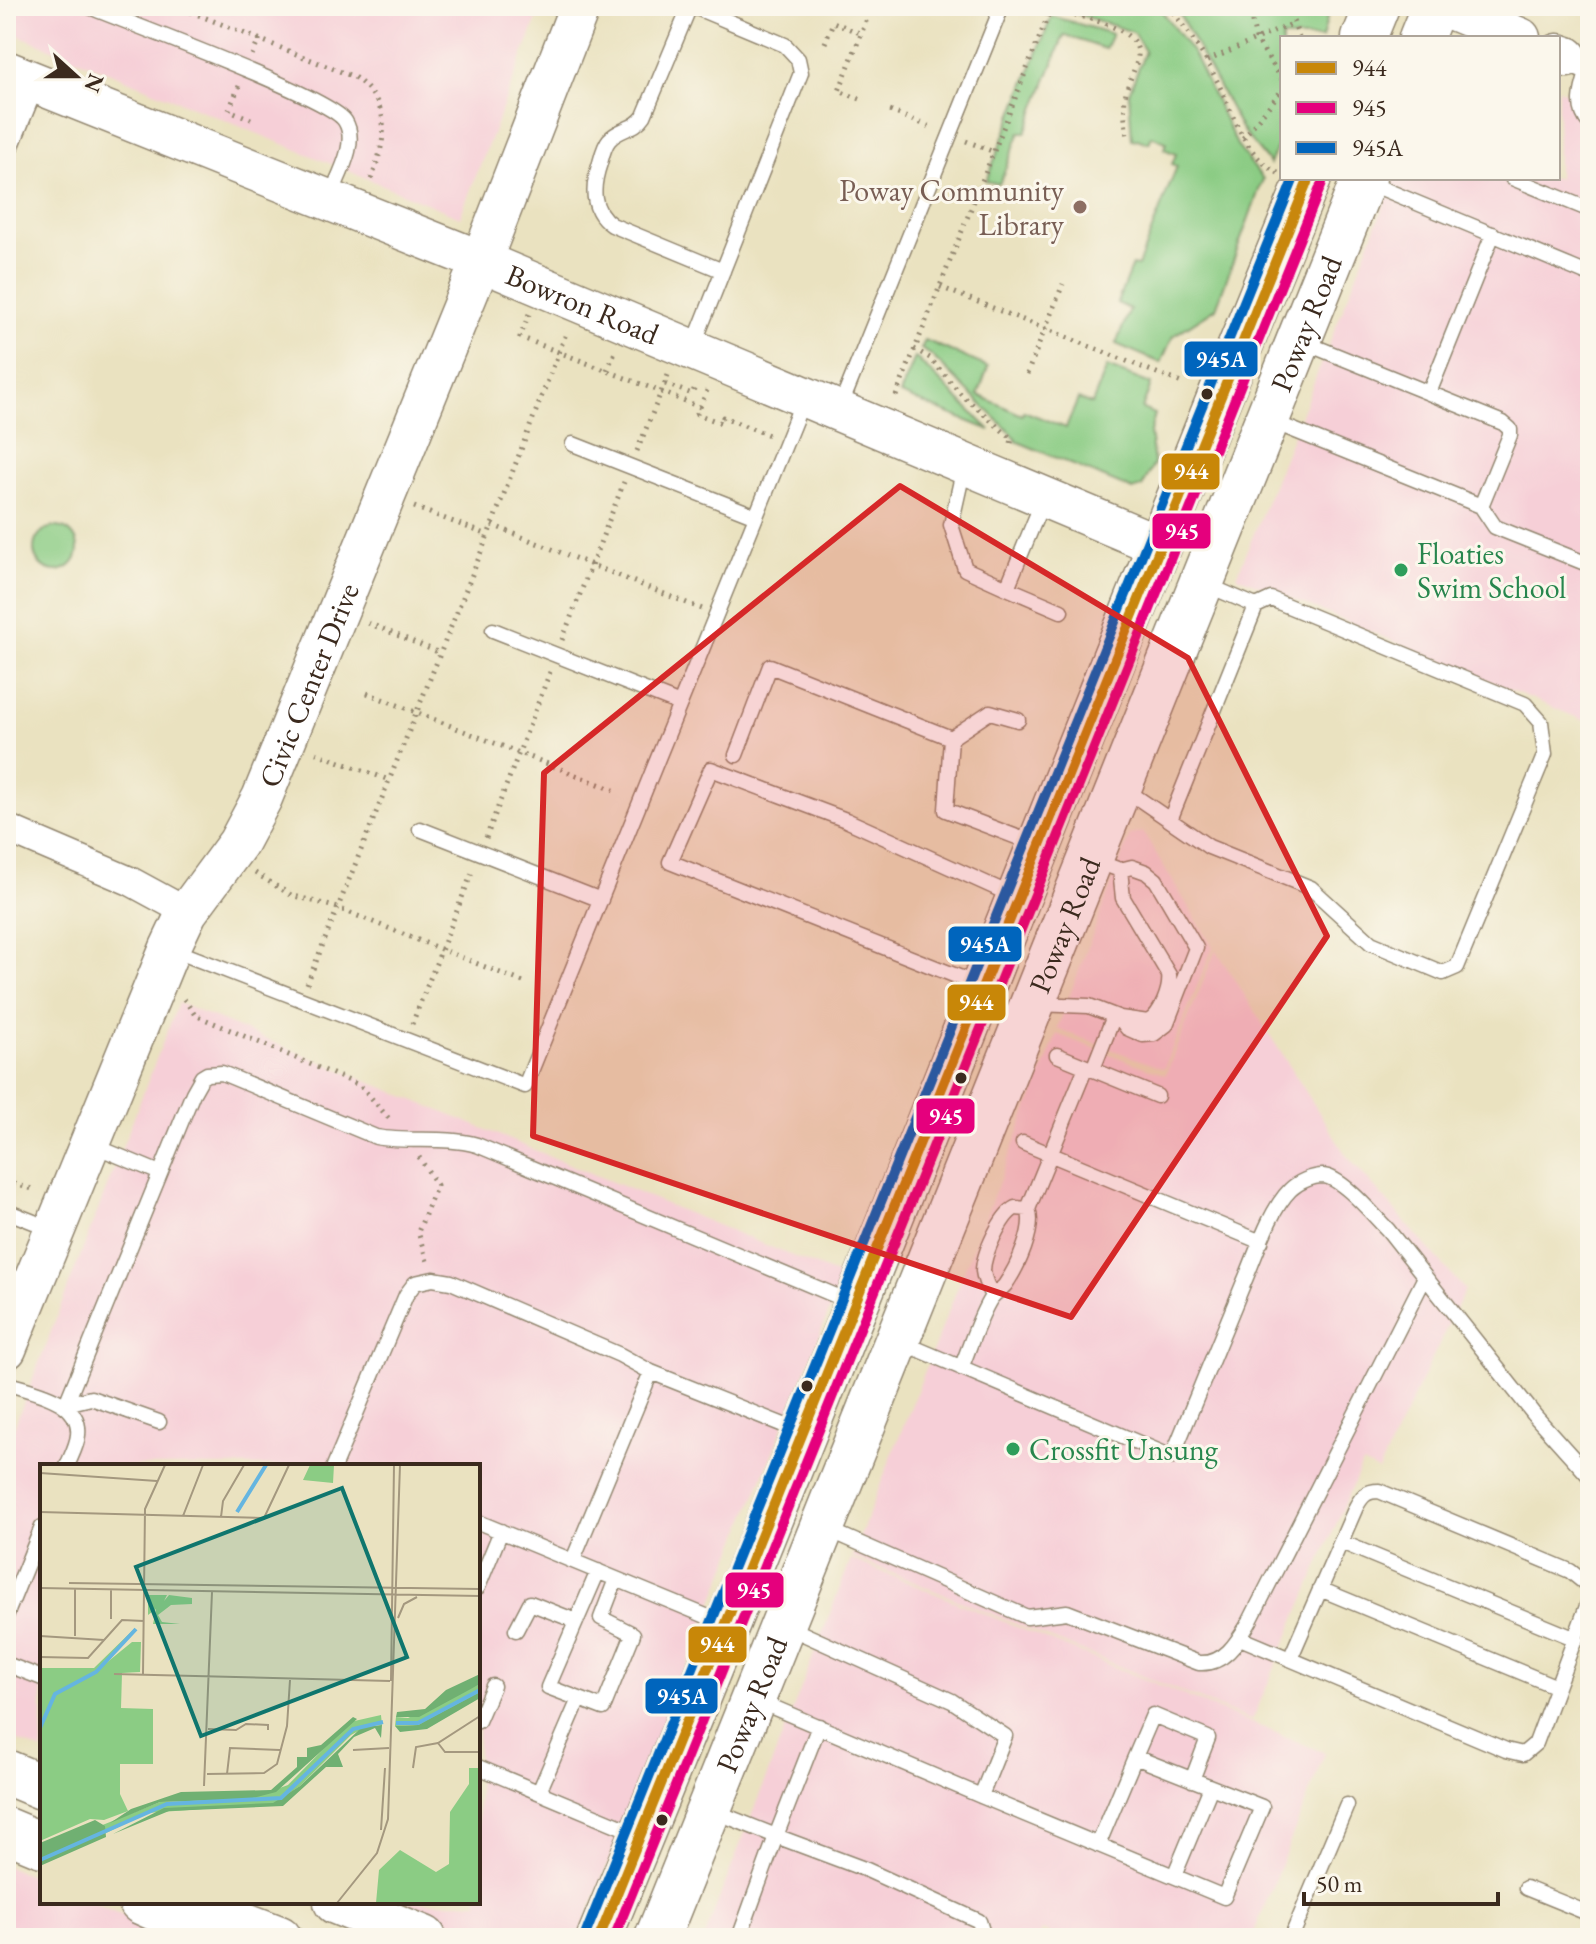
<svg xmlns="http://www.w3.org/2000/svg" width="1596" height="1944" viewBox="0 0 1596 1944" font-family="'EB Garamond',serif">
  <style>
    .built { fill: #f6cfd7 }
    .green { fill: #8bcc84; stroke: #637b51; stroke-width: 2 }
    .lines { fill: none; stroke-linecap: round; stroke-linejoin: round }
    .lane-casing { stroke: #92866f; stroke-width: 17 }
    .street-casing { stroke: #92866f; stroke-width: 31 }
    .secondary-casing { stroke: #92866f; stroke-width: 43 }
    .primary-casing { stroke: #92866f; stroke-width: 47 }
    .path { stroke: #92866f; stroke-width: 5; stroke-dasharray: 2 6; stroke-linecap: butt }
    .lane { stroke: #fff; stroke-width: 14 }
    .street { stroke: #fff; stroke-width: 28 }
    .secondary { stroke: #fff; stroke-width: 40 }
    .primary { stroke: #fff; stroke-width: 44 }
    .bus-1-casing { stroke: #fbf7ec; stroke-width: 16 }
    .bus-2-casing { stroke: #fbf7ec; stroke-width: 16 }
    .bus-3-casing { stroke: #fbf7ec; stroke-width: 16 }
    .bus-1 { stroke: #c88708; stroke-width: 10 }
    .bus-2 { stroke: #e5007d; stroke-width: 10 }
    .bus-3 { stroke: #0065bd; stroke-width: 10 }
    .marked { fill: #d62828; fill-opacity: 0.2; stroke: #d62828; stroke-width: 6; stroke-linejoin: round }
    .education-dot { fill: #8d6e63; stroke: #fbf7ec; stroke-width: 3 }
    .bus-dot { fill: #3b2a1e; stroke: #fbf7ec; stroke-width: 3 }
    .leisure-dot { fill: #2e9e5b; stroke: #fbf7ec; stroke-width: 3 }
    .labels { text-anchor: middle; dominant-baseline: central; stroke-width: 6; stroke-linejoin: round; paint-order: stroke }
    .education-label { font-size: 30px; fill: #785e54; stroke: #fbf7ec; text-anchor: end }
    .street-label { font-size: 30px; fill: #3b2a1e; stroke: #fbf7ec }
    .leisure-label { font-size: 30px; fill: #27864d; stroke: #fbf7ec; text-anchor: start }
    .inset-river { fill: none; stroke: #65b5e0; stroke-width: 4 }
    .inset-road { fill: none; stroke: #a4987f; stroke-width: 2 }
    .view { fill: #0f766e; fill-opacity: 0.15; stroke: #0f766e; stroke-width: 4 }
    .inset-edge { fill: none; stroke: #3b2a1e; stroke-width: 4 }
    .line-badge { stroke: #fbf7ec; stroke-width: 3 }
    .badge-label { font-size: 22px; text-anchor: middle; font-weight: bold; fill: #fff }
  </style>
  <rect width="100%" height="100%" fill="#fbf7ec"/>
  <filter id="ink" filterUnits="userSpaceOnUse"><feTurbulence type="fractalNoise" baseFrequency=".0125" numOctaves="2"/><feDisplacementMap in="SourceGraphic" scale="16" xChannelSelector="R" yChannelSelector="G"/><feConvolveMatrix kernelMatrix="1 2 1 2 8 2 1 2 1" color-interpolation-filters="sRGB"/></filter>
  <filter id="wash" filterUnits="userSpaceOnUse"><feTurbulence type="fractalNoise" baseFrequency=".006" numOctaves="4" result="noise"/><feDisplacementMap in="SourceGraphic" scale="32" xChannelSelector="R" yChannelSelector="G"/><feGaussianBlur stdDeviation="1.8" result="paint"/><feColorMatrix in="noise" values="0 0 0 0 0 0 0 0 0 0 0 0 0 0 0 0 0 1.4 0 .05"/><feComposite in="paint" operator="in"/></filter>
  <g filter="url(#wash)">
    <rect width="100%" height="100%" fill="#eae2c0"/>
    <path class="built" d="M6 6H542L460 217 6 30Z
      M1558 89 1590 102V723L1237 576 1395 178H1558Z
      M1143 832 1213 947 1164 1069 1057 1029 1130 835Z
      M1216 950 1346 1155 1465 1290 1378 1471 1362 1464 1252 1721 852 1557 1057 1034 1165 1075Z
      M178 1003 843 1277 578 1938H491L404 1902H478V1466H42V1751L6 1736V1448Z
      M851 1559 1325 1753 1252 1938H1061L1042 1930 1039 1938H704Z
      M6 1866 42 1881V1902H92L177 1938H6Z"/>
    <path class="green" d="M1158 6 1194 55 1238 147 1263 179 1216 308 1173 336 1161 363 1116 344 1130 309 1117 303 1132 265 1138 266 1177 166 1172 164 1176 154 1164 149 1166 142 1152 136 1149 143 1137 139 1132 140 1129 93 1145 51 1133 32 1056 7Z
      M1175 6H1325L1329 11 1322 38H1282V135L1270 164 1242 130Z
      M1052 16 1112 34 1105 49 1064 35 1026 132H1020L999 184 986 181Z
      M925 340 988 367 978 395 1022 415 1024 411 1066 428 1078 399 1092 404 1107 367 1151 384 1142 409 1155 414 1150 432 1154 464 1142 487 1133 490 1016 441V438L931 355 921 349Z
      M915 357 990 430 900 394Z
      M34 549a22 22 0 1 1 44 0a22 22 0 1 1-44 0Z"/>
  </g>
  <g filter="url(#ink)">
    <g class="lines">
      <defs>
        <path id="lane" d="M87 6C126 22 330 97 345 121 359 143 338 176 330 197
          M690 6 644 116C635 130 619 128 609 140 604 146 602 156 600 163 592 186 590 210 612 225L723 271
          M1589 67C1583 86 1574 107 1590 124
          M1512 178 1590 210
          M1369 183 1590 275
          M692 349 801 73 798 59 785 45 692 6
          M1429 393 1493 234
          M839 410 1002 6
          M1271 421 1481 506 1510 435V429L1503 423 1303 342
          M573 444 756 516
          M964 467 951 525 965 569 1007 588
          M1044 498 1007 588 1061 611
          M1481 506 1495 527 1590 565
          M493 630 680 704
          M951 738 990 712 1018 720
          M736 755 770 666 951 738 946 810 1035 844
          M1123 788 1209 847 1311 888 1371 943 1443 973 1457 967 1545 754 1541 722 1525 704 1271 599 1256 606
          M1170 820 1256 606 1207 585
          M420 829 601 900
          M1120 870 1132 867 1146 872 1156 880 1196 948 1166 1025 1154 1034 1143 1035 1127 1028 1120 1018
          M171 949 525 1086 804 398
          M979 985 670 862 711 769 846 820 1014 896
          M1036 1004 1089 1006 1120 1018 1148 1022C1161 1015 1171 989 1169 975L1123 898 1120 870 1093 860
          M1057 1055 1157 1096
          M1093 1069 1114 1016
          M1023 1143 1261 1242
          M90 1144 160 1173
          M6 1211 54 1230
          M992 1296C988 1288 984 1280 983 1271 983 1255 1001 1215 1015 1208L1028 1209
          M901 1342 1172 1457C1196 1399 1220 1341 1244 1282 1256 1255 1269 1211 1290 1190 1298 1182 1312 1176 1323 1176 1342 1177 1374 1216 1388 1230L1536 1417 1590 1477
          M961 1368C970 1347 979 1316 991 1298 995 1292 1001 1290 1005 1285 1017 1268 1036 1228 1028 1209L1086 1067
          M6 1383C32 1392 82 1399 78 1435 77 1446 71 1456 67 1466
          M66 1404 193 1093 202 1077 207 1074 222 1073 376 1137C410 1143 444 1136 477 1145L853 1303
          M66 1404 91 1398 159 1422
          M334 1466 406 1295 415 1283 433 1279 451 1282 620 1355 651 1372 801 1432
          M478 1522 723 1623
          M827 1529 1027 1617 1067 1612 1199 1663C1225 1665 1238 1641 1250 1621L1425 1277
          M1341 1542 1576 1639
          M573 1560 651 1372
          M598 1571 548 1687 603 1708 633 1634 601 1618 616 1579
          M478 1587 501 1531
          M1320 1589 1557 1687
          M6 1616 42 1527
          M788 1627 952 1701 1005 1736 981 1796
          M516 1630 530 1603 576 1621
          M1240 1638 1506 1750 1523 1754 1536 1743 1590 1598
          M1290 1659 1356 1507C1362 1496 1366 1491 1379 1491L1570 1571 1590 1587
          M6 1664 42 1678
          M756 1700 981 1796 1224 1897 1262 1807 1135 1757 1153 1715 1208 1738 1192 1780
          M478 1721 493 1686
          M478 1767 636 1833
          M539 1792 579 1699
          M711 1810 776 1836 819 1726
          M1098 1845 1135 1757
          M1174 1876 1211 1787
          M1526 1888 1590 1914
          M739 1938 776 1836 867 1870 979 1921 982 1931 980 1938
          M1291 1938 1347 1805"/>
        <path id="street" d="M1567 57 1590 67
          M6 142 31 81
          M6 828 130 881 187 912"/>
        <g id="secondary">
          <path d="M1443 6 1520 38"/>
          <path d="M1558 54 1567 57"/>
          <path id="s1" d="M6 71 481 261 1158 545"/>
          <path id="s2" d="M6 1349 170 948 187 912 238 843 262 798 481 261 580 6"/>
        </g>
        <g id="primary">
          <path d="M1364 38 1377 6"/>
          <path d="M1421 38 1434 6"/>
          <path d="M6 1772 42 1787"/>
          <path d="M6 1830 42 1845"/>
          <path d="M141 1902 212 1934"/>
          <path d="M186 1902 279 1938"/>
          <path d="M336 1902 424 1938"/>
          <path d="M599 1938C841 1353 1068 763 1309 178"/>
          <path id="s3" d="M657 1938 1364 178"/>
        </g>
      </defs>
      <use href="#lane" class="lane-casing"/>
      <use href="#street" class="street-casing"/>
      <use href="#secondary" class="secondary-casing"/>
      <use href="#primary" class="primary-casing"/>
      <path class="path" d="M176 6 354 77C396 107 385 143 369 185
        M1169 6C1184 28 1202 50 1214 75 1233 110 1241 153 1278 173
        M1248 6 1256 39 1282 79
        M1288 6 1299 38
        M1051 10C1073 15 1141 25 1138 56 1136 68 1129 80 1126 92 1123 106 1125 121 1127 136
        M825 43 833 22 862 34
        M252 55 260 38
        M1207 61 1292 24
        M239 86 229 110 251 119
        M860 99 839 91 872 6
        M890 111 933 128
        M1243 138 1282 90
        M966 141 994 152
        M940 287 1182 383
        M529 314 520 337 700 407 697 414 721 423 723 417 769 435
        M914 349 930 358 962 395 1012 439 1011 443
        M607 370 616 350
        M1027 374 1063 284
        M665 384 692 394 696 385
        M896 396 1052 6
        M700 407 708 388
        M637 451 668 375
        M414 507 488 535
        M492 525 702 609
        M368 623 440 653
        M562 640 624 482
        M367 693 614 790
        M316 753 389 780
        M486 838 550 672
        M255 873 291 895 338 908 528 984
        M307 984 488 535 567 331
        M184 999 195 1015 361 1086 391 1121
        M412 1024 473 870
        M419 1157 437 1185 418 1232 427 1261
        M6 1182 36 1190"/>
      <use href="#lane" class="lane"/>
      <use href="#street" class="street"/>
      <use href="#secondary" class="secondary"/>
      <use href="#primary" class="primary"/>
      <defs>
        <path id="bus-1" d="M599 1938 1309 178"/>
        <path id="bus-2" d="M614 1938 1322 183"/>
        <path id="bus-3" d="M586 1933 1294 178"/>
      </defs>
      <use href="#bus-1" class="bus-1-casing"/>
      <use href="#bus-2" class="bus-2-casing"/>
      <use href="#bus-3" class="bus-3-casing"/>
      <use href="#bus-1" class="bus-1"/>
      <use href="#bus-2" class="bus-2"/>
      <use href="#bus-3" class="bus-3"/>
    </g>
  </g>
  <path class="marked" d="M900 486 1188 658 1327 936 1071 1317 533 1136 544 773Z"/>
  <circle class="education-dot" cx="1080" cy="207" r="8"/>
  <g class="bus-dot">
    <circle cx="1207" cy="394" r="7"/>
    <circle cx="961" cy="1078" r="7"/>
    <circle cx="807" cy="1386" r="7"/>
    <circle cx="662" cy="1820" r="7"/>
  </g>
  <g class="leisure-dot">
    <circle cx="1401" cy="570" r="8"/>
    <circle cx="1013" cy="1449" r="8"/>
  </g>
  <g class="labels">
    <g class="education-label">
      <text x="1064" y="190">Poway Community<tspan x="1064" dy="34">Library</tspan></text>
    </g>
    <g class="street-label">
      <text stroke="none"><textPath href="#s1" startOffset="622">Bowron Road</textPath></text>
      <text stroke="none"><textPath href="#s3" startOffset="1740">Poway Road</textPath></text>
      <text stroke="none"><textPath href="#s2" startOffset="732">Civic Center Drive</textPath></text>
      <text stroke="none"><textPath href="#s3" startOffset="1092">Poway Road</textPath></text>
      <text stroke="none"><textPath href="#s3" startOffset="252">Poway Road</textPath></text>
    </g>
    <g class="leisure-label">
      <text x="1417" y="553">Floaties<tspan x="1417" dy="34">Swim School</tspan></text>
      <text x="1029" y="1449">Crossfit Unsung</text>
    </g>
  </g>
  <g transform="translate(40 1464)">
    <rect width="440" height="440" fill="#eae2c0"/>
    <path d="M270 1H294L293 19 263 16ZM127 131 124 137 129 131 152 134V140L131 141 118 151 122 158 140 160H113L116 145 108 151V131ZM95 164 65 200 92 178H101L100 208 82 209 81 244 113 245V300H80V330L88 347 64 356 50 355 0 377V204H54ZM440 220 439 229 396 253 377 261 355 262 356 253 368 254ZM341 251 342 261 331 260 311 271 260 322 233 340 107 349 66 369 55 364 120 338 209 335 248 321 310 258ZM429 304H440V439H336L339 406 360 386 396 408 409 400 410 348 429 320Z" fill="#8bcc84"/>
    <path d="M440 210V220L379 253H356L357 248 385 245 406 226ZM440 228V234L387 265 360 268 355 262 378 261ZM313 253 317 255 236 328 209 335 120 338 70 359 91 345 141 328 231 326 257 303V293H267V284L281 281ZM342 261 341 274 335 264 314 273 298 290 303 303H286L243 342 129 347 73 370 124 344 233 339 260 322 322 263ZM55 356 65 362 66 373 0 402V379Z" fill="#70b072"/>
    <path class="inset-river" d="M197 48 226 1M356 259H378L440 226M0 264 15 230 56 208 96 165M0 396 127 340 241 334 313 265 343 258"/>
    <path class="inset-road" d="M0 9 117 17M0 48 224 54 249 1M143 52 163 1M181 53 183 37 204 1M29 119 440 125M0 124 440 132M358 154 364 140 377 133M71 155V125M0 172 64 176M35 172V125M0 193 48 194 82 156 104 157M74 210 350 217M103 210 105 45 125 1M351 217 354 1M168 265 196 266 206 260 228 261V266M398 279 405 288H440M313 286 349 284M373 304 376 283 398 279 440 252M167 310 224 309 237 300 247 262 250 216M187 310 190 284 240 286M164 322 172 128M341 366 345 304M297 439 337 389 348 355 360 1"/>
    <path class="view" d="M302 24 367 193 161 272 96 103Z"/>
    <rect width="440" height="440" class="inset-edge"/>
  </g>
  <g class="line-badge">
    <rect x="1183" y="340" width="76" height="38" rx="8" fill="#0065bd"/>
    <rect x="1160" y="452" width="61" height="39" rx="8" fill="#c88708"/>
    <rect x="1151" y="512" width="61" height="38" rx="8" fill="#e5007d"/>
    <rect x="947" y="925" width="76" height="38" rx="8" fill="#0065bd"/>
    <rect x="946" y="983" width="61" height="39" rx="8" fill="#c88708"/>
    <rect x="915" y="1097" width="61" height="38" rx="8" fill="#e5007d"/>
    <rect x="724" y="1571" width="61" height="38" rx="8" fill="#e5007d"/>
    <rect x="687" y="1625" width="61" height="39" rx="8" fill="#c88708"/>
    <rect x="644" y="1677" width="75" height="38" rx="8" fill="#0065bd"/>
  </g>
  <g class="badge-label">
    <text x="1221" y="367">945A</text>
    <text x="1191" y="479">944</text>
    <text x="1182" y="539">945</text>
    <text x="985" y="952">945A</text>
    <text x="976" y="1010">944</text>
    <text x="946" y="1124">945</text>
    <text x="754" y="1598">945</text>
    <text x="717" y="1652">944</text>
    <text x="682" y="1704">945A</text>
  </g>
  <rect width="1596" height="1944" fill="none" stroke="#fbf7ec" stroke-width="32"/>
  <rect x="1280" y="36" width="280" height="144" fill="#fbf7ec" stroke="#aea59a" stroke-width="2"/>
  <rect x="1296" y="62" width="40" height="12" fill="#c88708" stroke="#aea59a" stroke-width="2"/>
  <text x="1352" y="76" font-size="24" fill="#3b2a1e">944</text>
  <rect x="1296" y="102" width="40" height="12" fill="#e5007d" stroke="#aea59a" stroke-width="2"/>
  <text x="1352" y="116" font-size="24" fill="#3b2a1e">945</text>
  <rect x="1296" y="142" width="40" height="12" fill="#0065bd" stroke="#aea59a" stroke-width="2"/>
  <text x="1352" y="156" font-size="24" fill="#3b2a1e">945A</text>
  <g transform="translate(76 76) rotate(111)" stroke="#fbf7ec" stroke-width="6" paint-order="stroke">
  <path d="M0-6L14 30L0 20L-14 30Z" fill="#3b2a1e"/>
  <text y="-12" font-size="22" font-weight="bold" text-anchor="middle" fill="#3b2a1e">N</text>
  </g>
  <path d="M1304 1892v12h194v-12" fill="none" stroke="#3b2a1e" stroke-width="4"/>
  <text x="1316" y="1892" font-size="24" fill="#3b2a1e" stroke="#fbf7ec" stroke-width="6" paint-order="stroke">50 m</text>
</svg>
